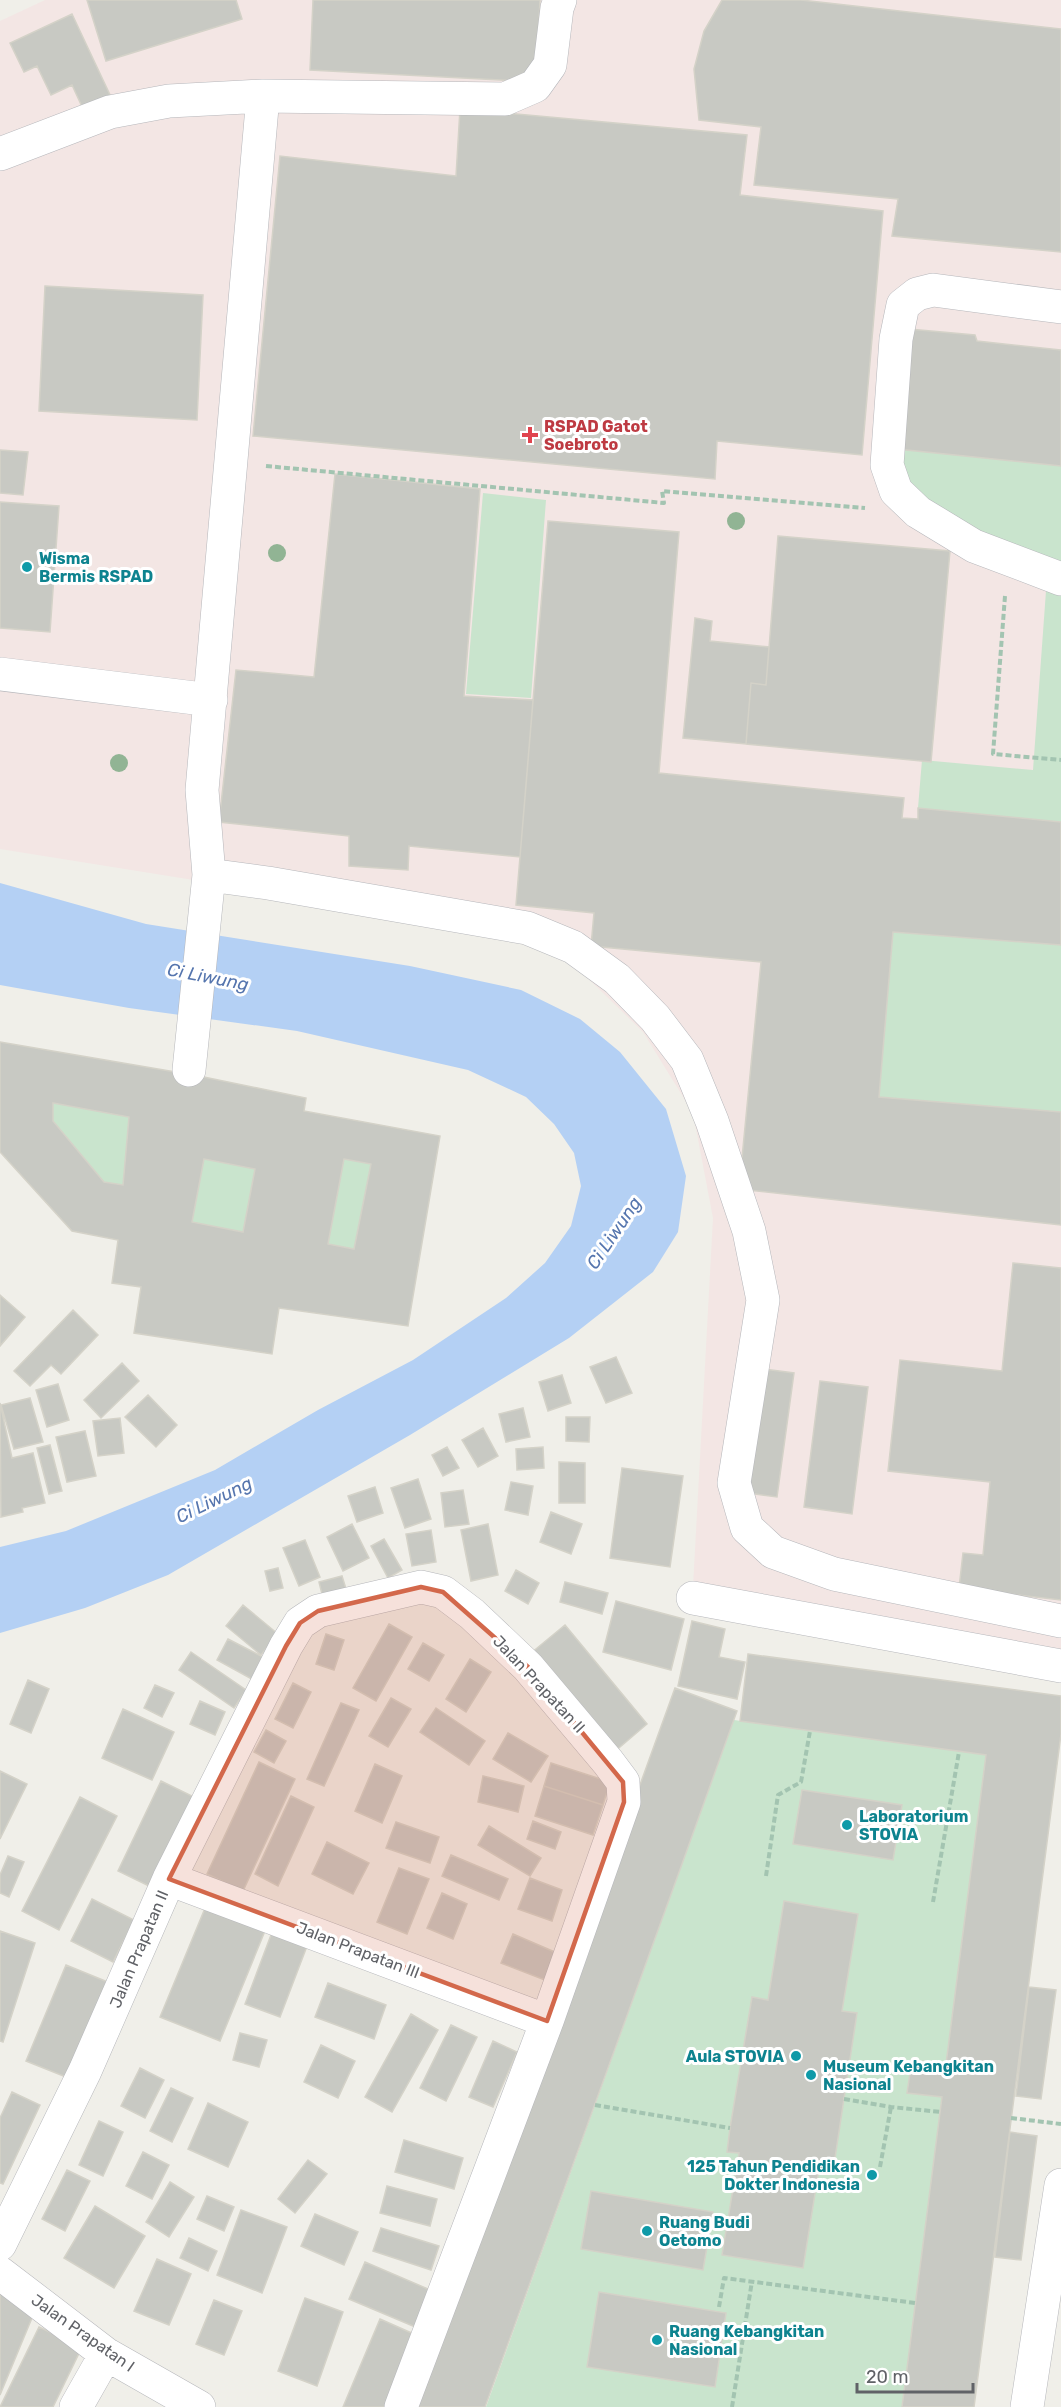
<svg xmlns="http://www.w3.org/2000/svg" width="1061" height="2407" viewBox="0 0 1061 2407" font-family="Rubik,sans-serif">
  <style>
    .medical { fill: #f3e6e4 }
    .green { fill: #c9e4cd }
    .water { fill: #b4d0f4 }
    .building { fill: #c8c9c3; stroke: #d4d2c8; stroke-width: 1.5; fill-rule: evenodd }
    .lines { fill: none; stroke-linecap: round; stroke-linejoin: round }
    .minor-casing { stroke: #b6b7bb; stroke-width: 34 }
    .path { stroke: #a3c4b1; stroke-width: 4; stroke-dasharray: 6 3; stroke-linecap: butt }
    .minor { stroke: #fff; stroke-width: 33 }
    .tree { fill: #91b494 }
    .marked { fill: #d3684b; fill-opacity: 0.2; stroke: #d3684b; stroke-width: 4.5; stroke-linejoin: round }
    .health-dot { fill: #e0444e; stroke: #fff; stroke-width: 2 }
    .culture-dot { fill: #0f9aa8; stroke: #fff; stroke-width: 2 }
    .labels { text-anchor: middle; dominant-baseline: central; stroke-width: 6; stroke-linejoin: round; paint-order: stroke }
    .health-label { font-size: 16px; font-weight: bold; fill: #be3a42; stroke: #fff; text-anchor: start }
    .culture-label { font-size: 16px; font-weight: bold; fill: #0d838f; stroke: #fff; text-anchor: start }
    .street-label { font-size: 16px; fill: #606267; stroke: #fff }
    .water-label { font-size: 18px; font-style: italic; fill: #5575ae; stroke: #fff }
  </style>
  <rect width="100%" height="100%" fill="#f0efe9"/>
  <path class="medical" d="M45 0H1061V1657L692 1605 713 1218 693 1113 643 1032 562 953 388 911 0 849V21Z"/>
  <path class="green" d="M897 449 1061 466V566L970 528 925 501 898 477Z
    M483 493 546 500 531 698 466 694Z
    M1046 591 1061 596V822L918 808 922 760 1033 770Z
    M893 932 1061 945V1112L879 1097Z
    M53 1103 129 1117 123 1185 104 1182 53 1121Z
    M204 1159 255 1169 243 1232 192 1222Z
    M344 1159 371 1164 354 1249 328 1244Z
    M734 1720 986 1755 946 2064 912 2060 907 2092 942 2097 902 2407H486Z"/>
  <path class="water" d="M0 883 146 924 410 966 521 990 580 1019 620 1052 666 1109 686 1176 678 1232 653 1272 569 1338 410 1435 168 1575 85 1608 0 1633V1547L66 1531 215 1470 318 1410 413 1360 506 1298 545 1263 571 1226 581 1186 574 1153 554 1124 526 1097 468 1070 297 1031 129 1008 0 985Z"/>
  <path class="building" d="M87 0H236L242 19 106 61Z
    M313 0H540L536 82 310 70Z
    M722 0H801L1061 29V252L892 236 898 199 754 185 761 127 699 120 694 69 704 31Z
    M72 14 111 97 84 111 72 85 51 95 37 66 24 72 10 43Z
    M460 109 747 135 740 195 883 211 862 455 717 441 715 479 253 436 280 156 456 176Z
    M45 286 203 295 197 420 39 411Z
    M909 329 975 335 977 341 1061 350V466L897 449Z
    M0 450 28 452 23 495 0 493Z
    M335 474 480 489 464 696 533 700 520 857 409 846 408 870 349 866V836L219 822 236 670 314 677Z
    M0 502 59 506 50 632 0 628Z
    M548 521 679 532 659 773 904 798 902 818 918 819V808L1061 822V945L893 932 879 1097 1061 1112V1225L739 1189 761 962 591 946 594 913 516 905Z
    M778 536 950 551 931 762 746 744 751 683 766 685Z
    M695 618 712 621 710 641 769 647 766 685 751 683 746 744 683 738Z
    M0 1042 199 1076 306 1098 304 1111 440 1136 408 1326 279 1308 272 1354 134 1333 141 1287 112 1283 118 1240 72 1231 0 1152ZM53 1103 129 1117 123 1185 104 1182 53 1121ZM204 1159 255 1169 243 1232 192 1222ZM344 1159 371 1164 354 1249 328 1244Z
    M1013 1263 1061 1268V1600L959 1588 963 1553 983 1555 990 1482 888 1471 900 1360 1002 1371Z
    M0 1295 25 1317 0 1346Z
    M73 1310 98 1335 61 1374 51 1365 30 1386 14 1371Z
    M616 1357 632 1393 606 1403 590 1367Z
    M122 1363 139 1381 101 1418 84 1400Z
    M757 1368 794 1373 777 1497 741 1492Z
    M562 1375 571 1403 548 1411 539 1382Z
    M820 1381 868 1387 852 1514 804 1507Z
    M58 1384 69 1420 47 1427 36 1390Z
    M148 1395 177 1425 156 1447 125 1417Z
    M30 1398 43 1442 14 1449 1 1405Z
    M0 1403 12 1458 33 1453 45 1503 22 1508 23 1512 1 1517Z
    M523 1408 530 1437 506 1442 499 1414Z
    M566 1417H590L589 1442 566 1441Z
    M120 1418 124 1453 98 1456 93 1421Z
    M483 1428 498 1456 478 1467 462 1440Z
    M85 1431 96 1476 67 1482 56 1437Z
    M50 1445 62 1491 49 1494 37 1448Z
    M447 1447 459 1468 443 1476 432 1455Z
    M543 1447 544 1468 517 1470 516 1449Z
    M559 1462 585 1463V1503H559Z
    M622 1468 683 1476 670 1567 610 1558Z
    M418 1479 431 1519 405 1528 391 1488Z
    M511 1482 533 1486 528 1515 505 1510Z
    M375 1487 383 1513 357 1522 348 1496Z
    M463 1490 469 1524 445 1527 441 1493Z
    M551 1512 582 1524 571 1554 540 1542Z
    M352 1524 369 1558 343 1571 327 1537Z
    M488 1524 498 1575 471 1581 461 1530Z
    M431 1530 436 1562 412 1566 406 1534Z
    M384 1539 402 1570 388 1578 371 1546Z
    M305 1540 320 1577 299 1586 283 1548Z
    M278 1568 283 1588 270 1591 265 1571Z
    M516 1570 539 1583 528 1604 505 1591Z
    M342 1576 347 1592 323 1598 319 1582Z
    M565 1582 608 1593 602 1614 560 1602Z
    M616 1601 684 1619 671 1670 603 1652Z
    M243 1605 278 1634 261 1655 226 1626Z
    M692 1621 725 1629 719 1657 745 1662 737 1699 678 1686Z
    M389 1624 412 1637 376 1701 353 1688Z
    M565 1625 647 1724 613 1753 531 1653Z
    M326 1634 344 1640 334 1670 316 1664Z
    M228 1639 271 1661 259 1683 217 1660Z
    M423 1643 444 1655 429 1681 408 1669Z
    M191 1652 246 1690 234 1708 179 1670Z
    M748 1654 1061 1696V1734L974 2407H902L942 2097 907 2093 912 2060 946 2064 986 1755 740 1721Z
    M470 1659 491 1672 466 1712 446 1699Z
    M28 1680 49 1689 31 1733 10 1724Z
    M293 1683 311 1692 293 1728 275 1719Z
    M155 1685 174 1693 162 1717 144 1708Z
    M675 1688 737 1711 682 1864 485 2407H415Z
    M391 1698 411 1709 388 1747 369 1736Z
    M200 1701 225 1712 215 1735 190 1724Z
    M341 1703 359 1710 324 1786 307 1779Z
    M436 1708 485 1741 469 1765 420 1732Z
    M123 1709 174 1732 152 1780 102 1758Z
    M266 1730 286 1741 274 1763 254 1752Z
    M508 1733 548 1756 531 1782 493 1759Z
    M259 1762 295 1779 243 1891 207 1874Z
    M551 1763 610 1782 603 1805 544 1786Z
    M375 1764 402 1776 382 1823 355 1811Z
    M0 1771 27 1784 0 1839Z
    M483 1776 524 1786 518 1812 478 1802Z
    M161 1781 194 1797 151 1887 118 1871Z
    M544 1786 603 1805 593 1835 535 1816Z
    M802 1790 902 1805 893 1860 793 1844Z
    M291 1796 314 1807 278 1886 255 1874Z
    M80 1797 117 1816 59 1930 22 1911Z
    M533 1821 561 1832 555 1849 527 1839Z
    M396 1822 439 1837 430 1863 386 1848Z
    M489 1826 541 1858 530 1876 478 1845Z
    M327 1842 369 1863 353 1894 312 1874Z
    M451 1855 508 1879 499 1900 442 1876Z
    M8 1856 24 1862 9 1897 0 1893V1875Z
    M399 1868 429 1879 407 1934 377 1922Z
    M530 1878 562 1890 552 1921 518 1909Z
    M442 1893 467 1904 453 1939 427 1928Z
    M92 1899 134 1920 113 1962 71 1941Z
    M208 1901 267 1926 220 2041 160 2017Z
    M784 1901 858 1914 842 2011 857 2013 833 2171 819 2169 803 2268 722 2255 739 2153 727 2152 730 2128 752 1997 768 2000Z
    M274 1927 309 1941 280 2017 245 2004Z
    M0 1931 35 1943 3 2042 0 2041Z
    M513 1934 557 1953 545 1980 501 1963Z
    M66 1965 115 1985 76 2081 26 2061Z
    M328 1983 386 2005 374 2039 315 2017Z
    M1029 1987 1056 1990 1041 2099 1016 2096Z
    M411 2014 438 2030 392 2112 365 2097Z
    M451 2025 477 2037 446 2101 420 2088Z
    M240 2033 267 2040 259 2067 233 2060Z
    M493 2041 517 2052 493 2107 469 2097Z
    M321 2045 355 2061 338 2098 304 2082Z
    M140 2068 164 2080 145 2118 121 2106Z
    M171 2088 193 2098 172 2142 150 2131Z
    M12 2092 40 2105 3 2184 0 2183V2118Z
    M208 2103 248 2122 228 2167 188 2149Z
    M99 2121 123 2132 103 2176 79 2165Z
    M1010 2132 1037 2136 1021 2260 995 2257Z
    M404 2140 463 2158 454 2189 395 2172Z
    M143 2152 169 2165 152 2199 126 2186Z
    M308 2160 327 2174 295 2213 278 2199Z
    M67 2170 90 2181 65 2231 42 2219Z
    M170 2182 194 2197 169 2237 146 2222Z
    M387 2186 437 2199 430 2226 380 2213Z
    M591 2191 713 2212 703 2270 581 2249Z
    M207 2196 234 2207 224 2231 197 2219Z
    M95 2206 145 2236 114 2288 64 2258Z
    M241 2210 287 2227 262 2293 217 2275Z
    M315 2214 358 2232 344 2265 301 2246Z
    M381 2228 439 2246 431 2270 373 2251Z
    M189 2238 217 2251 208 2271 180 2258Z
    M157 2259 191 2274 169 2325 134 2311Z
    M365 2262 435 2292 420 2329 349 2299Z
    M0 2290 37 2306 0 2395Z
    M599 2292 726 2313 715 2387 587 2367Z
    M305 2298 343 2312 317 2386 278 2371Z
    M214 2300 242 2311 224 2355 196 2344Z
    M380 2319 425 2339 396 2407H343Z
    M39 2327 82 2347 53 2407H0Z"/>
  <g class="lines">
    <defs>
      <path id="minor" d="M560 0 557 8 550 65 535 86 505 99 263 96 202 790 209 875 268 883 527 928 573 947 617 979 655 1018 687 1060 712 1121 749 1231 763 1300 734 1483 747 1528 773 1552 834 1574 1061 1621
        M0 154 110 112 169 101 263 96
        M1061 307 933 290 917 294 903 305 896 339 887 465 896 491 918 512 974 546 1061 579
        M0 674 211 700
        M189 1070 209 875
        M693 1598 1061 1666
        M169 1879 547 2021
        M0 2244 85 2071 169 1879 286 1646 300 1623 318 1611 421 1587 443 1592 472 1614 528 1667 608 1762 623 1782 624 1802 547 2021 401 2407
        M0 2273 106 2354 199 2407
        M76 2407 106 2354
        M1027 2407 1061 2185"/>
    </defs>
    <use href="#minor" class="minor-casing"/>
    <path class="path" d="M266 466 664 503 662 491 865 508
      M1005 596 993 754 1061 760
      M766 1876 778 1795 801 1782 810 1731
      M933 1902 959 1752
      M844 2099 891 2107 941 2112
      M595 2105 730 2128
      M1011 2118 1061 2124
      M880 2167 891 2107
      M719 2307 724 2278 915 2303
      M732 2407 752 2281"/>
    <use href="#minor" class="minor"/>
  </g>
  <g class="tree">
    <circle cx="736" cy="521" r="9"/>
    <circle cx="277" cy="553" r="9"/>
    <circle cx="119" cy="763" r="9"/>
  </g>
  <path class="marked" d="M421 1587 443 1592 528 1667 623 1782 624 1802 547 2021 169 1879 286 1646 300 1623 318 1611Z"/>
  <path class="health-dot" d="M527 426h6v6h6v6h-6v6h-6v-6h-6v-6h6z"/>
  <g class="culture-dot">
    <circle cx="27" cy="567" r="6"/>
    <circle cx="847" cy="1825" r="6"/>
    <circle cx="796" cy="2056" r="6"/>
    <circle cx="811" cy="2075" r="6"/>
    <circle cx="872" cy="2175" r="6"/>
    <circle cx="647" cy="2231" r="6"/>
    <circle cx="657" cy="2340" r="6"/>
  </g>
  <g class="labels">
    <g class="health-label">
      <text x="544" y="426">RSPAD Gatot<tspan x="544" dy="18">Soebroto</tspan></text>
    </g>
    <g class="culture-label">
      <text x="39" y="558">Wisma<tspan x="39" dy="18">Bermis RSPAD</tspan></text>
      <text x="859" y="1816">Laboratorium<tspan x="859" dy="18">STOVIA</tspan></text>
      <text x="784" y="2056" text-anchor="end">Aula STOVIA</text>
      <text x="823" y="2066">Museum Kebangkitan<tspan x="823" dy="18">Nasional</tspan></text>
      <text x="860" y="2166" text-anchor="end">125 Tahun Pendidikan<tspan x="860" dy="18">Dokter Indonesia</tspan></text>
      <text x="659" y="2222">Ruang Budi<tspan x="659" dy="18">Oetomo</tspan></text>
      <text x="669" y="2331">Ruang Kebangkitan<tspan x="669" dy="18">Nasional</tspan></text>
    </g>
    <g class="street-label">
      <text transform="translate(539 1684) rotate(47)">Jalan Prapatan II</text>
      <text transform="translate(139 1949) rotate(-67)">Jalan Prapatan II</text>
      <text transform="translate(358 1950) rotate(21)">Jalan Prapatan III</text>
      <text transform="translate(83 2333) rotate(35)">Jalan Prapatan I</text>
    </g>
    <g class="water-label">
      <text transform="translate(208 977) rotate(11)">Ci Liwung</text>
      <text transform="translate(614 1233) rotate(-56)">Ci Liwung</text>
      <text transform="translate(214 1500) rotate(-26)">Ci Liwung</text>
    </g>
  </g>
  <path d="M857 2383v9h116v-9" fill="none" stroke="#606267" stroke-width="3"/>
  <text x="866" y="2383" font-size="18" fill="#606267" stroke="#ffffff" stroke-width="4.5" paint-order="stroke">20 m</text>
</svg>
